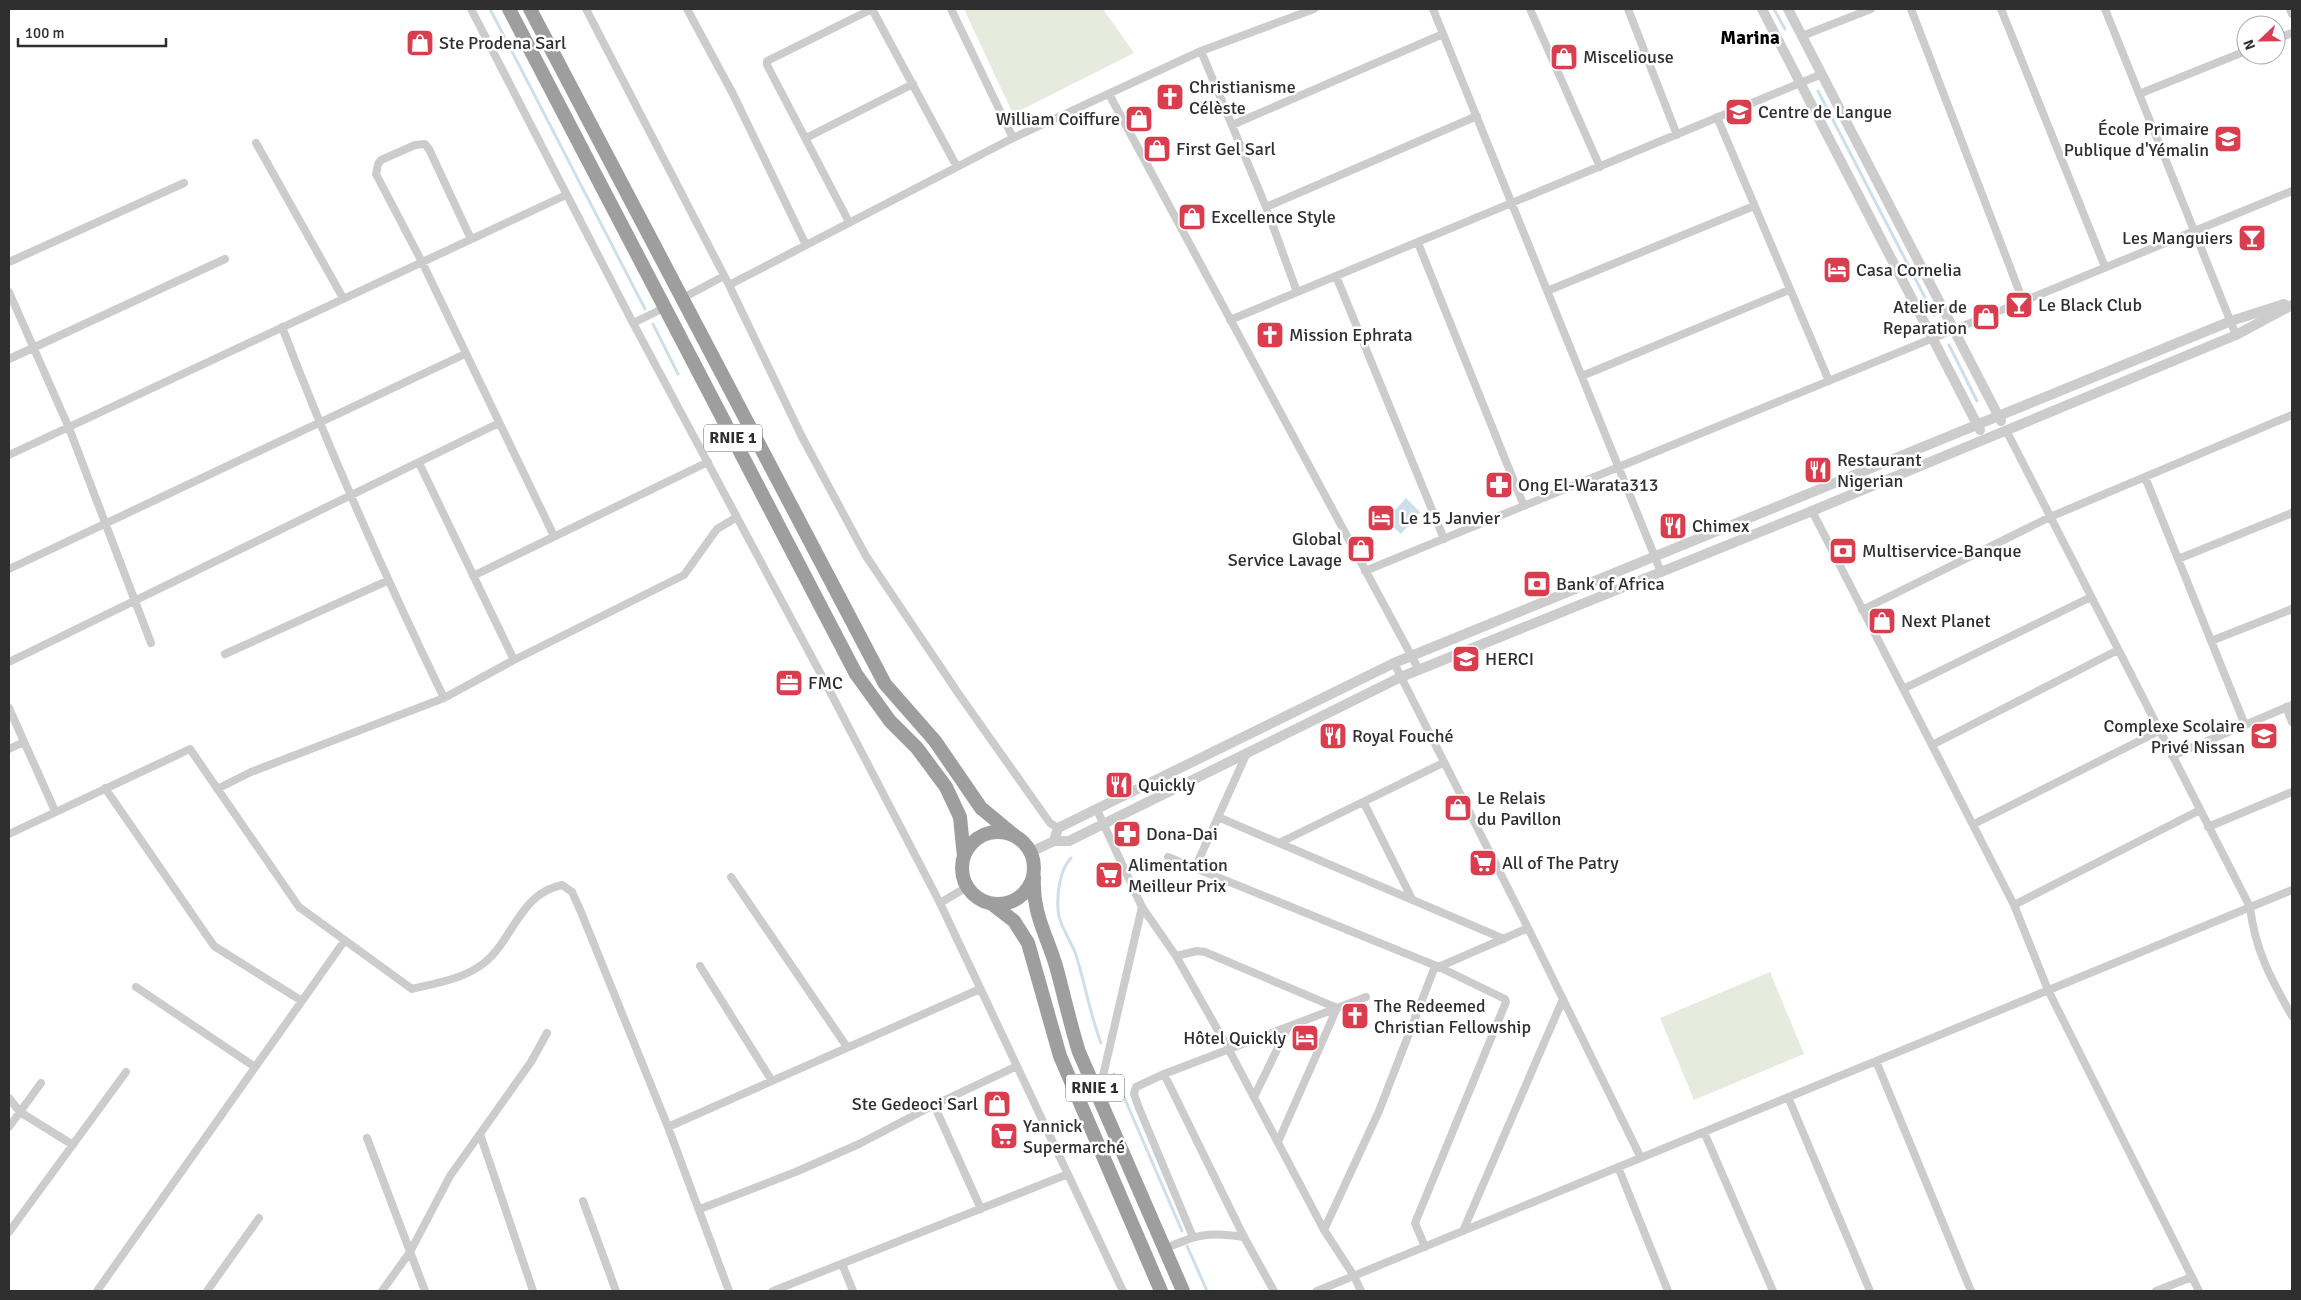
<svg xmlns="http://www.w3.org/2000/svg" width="2301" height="1300" viewBox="0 0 2301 1300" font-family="Signika,sans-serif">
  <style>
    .green { fill: #e6ebde }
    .water { fill: #ccdfea }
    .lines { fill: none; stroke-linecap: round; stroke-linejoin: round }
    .stream { stroke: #ccdfea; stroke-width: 3 }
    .minor { stroke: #ccc; stroke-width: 8 }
    .tertiary { stroke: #ccc; stroke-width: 10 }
    .trunk { stroke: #9e9e9e; stroke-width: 14 }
    .labels { text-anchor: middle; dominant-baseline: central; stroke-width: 5; stroke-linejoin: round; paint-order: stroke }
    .shield { fill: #fff; stroke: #6d6d6d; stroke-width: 1 }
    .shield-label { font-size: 16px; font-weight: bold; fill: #2f2f2f }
    .poi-label { font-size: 18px; fill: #2f2f2f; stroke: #fff; text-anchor: start }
    .neighbourhood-label { font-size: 19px; font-weight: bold; fill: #000; stroke: #fff }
  </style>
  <rect width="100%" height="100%" fill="#fff"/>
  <path class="green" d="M964 9H1103L1134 53 1013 114Z
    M1770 972 1804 1054 1694 1100 1660 1018Z"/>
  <path class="water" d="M1406 498 1420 512 1401 534 1386 520Z"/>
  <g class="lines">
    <path class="stream" d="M490 9 645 309
      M1774 9 1785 29
      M1818 91 1934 315
      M653 324 678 374
      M1949 345 1977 401
      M1071 858C1060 869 1057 893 1058 908 1058 924 1071 940 1076 955 1085 984 1090 1014 1101 1043
      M1114 1074 1182 1231
      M1187 1246 1207 1291"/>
    <path class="minor" d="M471 9 633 323 824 680 940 903 1123 1291
      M586 9 729 285 802 437 866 556 958 693 1045 816 1050 823 1058 828
      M687 9 733 94 806 245
      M951 9 1013 138
      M1433 9 1661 572
      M1530 9 1600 167
      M1628 9 1677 135
      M1911 9 2023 301
      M2001 9 2105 267
      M2105 9 2236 335
      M2290 9 2292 14
      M1802 36 1871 9
      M2276 39 2292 33
      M1201 51 1266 207 1297 292
      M1109 94 1419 670
      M2139 94 2246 51
      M1717 117 1829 381
      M1232 125 1443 34
      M806 138 913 84
      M256 143 343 298
      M1266 207 1477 116
      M849 222 767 65V61L872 9 957 167
      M471 239 429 149 425 144 415 145 381 160 378 164 376 174 422 262 554 536
      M1418 243 1524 506
      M9 262 184 183
      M1336 276 1444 539
      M729 285 1013 138 1201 51 1314 9
      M1547 291 1754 206
      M9 292 69 428 151 643
      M681 299 724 276
      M1230 320 1822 74
      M633 323 664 308
      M282 327C330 453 385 576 444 698
      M9 359 225 259
      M1582 376 1789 290
      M2006 430 2250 907C2255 950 2271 979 2292 1016
      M9 455 566 195
      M419 463 514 660
      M2145 477 2245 725
      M1812 511 2014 905 2048 990 2199 1291
      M2178 559 2292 513
      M9 569 465 354
      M1365 571 2292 191
      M473 576 708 462
      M1862 610 2050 517 2292 415
      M2211 641 2292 609
      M225 654 387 581
      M9 662 499 423
      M1394 663 1528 928 1641 1158
      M1903 689 2091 597
      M2286 707 2292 722
      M9 708 55 811
      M1932 745 2118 650
      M9 749 24 742
      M2172 756 2292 705
      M105 788 214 946 302 1001
      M217 789 251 772 444 698 514 660 684 575 717 529 737 517
      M1364 803 1412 899
      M1097 810 1142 907 1176 956 1229 1050 1324 1230 1354 1276 1361 1291
      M1218 817 1504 939
      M1974 824 2159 731
      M2208 827 2292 792
      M9 834 190 749 299 907 412 989C436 983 464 979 484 963 513 940 520 893 562 885L572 892 581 912 668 1127 729 1291
      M1279 843 1443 763
      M1168 857 1439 967 1505 999 1506 1002 1415 1223 1425 1247
      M1195 868 1246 755
      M731 877 847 1047
      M940 903 967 887
      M2014 905 2200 810
      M1176 956 1197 951 1205 952 1337 1008 1278 1142
      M700 966 772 1081
      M136 987 255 1067
      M1876 1061 1971 1291
      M1164 1074 1244 1237 1274 1291
      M1099 1093 1142 907
      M1255 1095 1288 1027
      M1788 1097 1870 1291
      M9 1098 20 1112 73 1145
      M934 1105 981 1209
      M9 1127 41 1083
      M668 1127 980 989
      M1704 1132 1773 1291
      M480 1134 533 1291
      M367 1138 425 1291
      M1618 1167 1668 1291
      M583 1201 616 1291
      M700 1209 798 1171 859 1144 934 1105 1017 1066
      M1324 1230 1379 1111 1434 969 1528 928
      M1463 1231 1563 999
      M9 1232 126 1072
      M1193 1237 1139 1108 1134 1094 1136 1087 1164 1074 1366 997
      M1164 1249C1196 1235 1208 1231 1244 1237
      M842 1264 853 1291
      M97 1291 345 940
      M207 1291 259 1218
      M382 1291 410 1252 450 1176 531 1062 547 1033
      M773 1291 1068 1174
      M1317 1291 2292 890
      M2156 1291 2192 1277"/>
    <path class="tertiary" d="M1762 9 1980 430
      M1788 9 2001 421
      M1054 841 1058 828 1394 663 2231 321 2284 304
      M1031 852 1054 841H1069L1401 677 1812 511 2236 335 2292 305"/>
    <path class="trunk" d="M509 9 856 674 890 721 917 748 946 787 960 817 964 857
      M530 9 885 684 935 741 981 808 1015 836
      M962 868a36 36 0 1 1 72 0a36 36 0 1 1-72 0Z
      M1034 877C1032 913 1046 933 1056 966 1064 995 1070 1024 1079 1052L1183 1291
      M992 904 1014 921 1028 943 1060 1056 1161 1291"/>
  </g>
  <defs>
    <symbol id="shop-square" viewBox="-11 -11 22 22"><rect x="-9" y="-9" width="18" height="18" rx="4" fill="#da3d4e" stroke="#fff"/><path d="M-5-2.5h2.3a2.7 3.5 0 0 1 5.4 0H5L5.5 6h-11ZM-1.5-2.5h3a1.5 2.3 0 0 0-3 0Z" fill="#fff"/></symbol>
    <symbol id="church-square" viewBox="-11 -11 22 22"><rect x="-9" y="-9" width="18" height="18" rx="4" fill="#da3d4e" stroke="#fff"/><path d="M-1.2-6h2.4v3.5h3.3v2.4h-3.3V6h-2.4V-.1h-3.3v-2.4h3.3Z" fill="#fff"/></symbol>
    <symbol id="school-square" viewBox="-11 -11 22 22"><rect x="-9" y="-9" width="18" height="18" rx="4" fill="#da3d4e" stroke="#fff"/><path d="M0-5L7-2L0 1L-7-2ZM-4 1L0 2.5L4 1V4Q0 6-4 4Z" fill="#fff"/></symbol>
    <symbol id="bar-square" viewBox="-11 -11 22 22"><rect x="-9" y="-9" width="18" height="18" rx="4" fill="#da3d4e" stroke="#fff"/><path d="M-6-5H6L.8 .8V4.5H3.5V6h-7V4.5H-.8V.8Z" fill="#fff"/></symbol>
    <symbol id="hotel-square" viewBox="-11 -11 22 22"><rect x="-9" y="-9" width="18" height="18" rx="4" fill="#da3d4e" stroke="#fff"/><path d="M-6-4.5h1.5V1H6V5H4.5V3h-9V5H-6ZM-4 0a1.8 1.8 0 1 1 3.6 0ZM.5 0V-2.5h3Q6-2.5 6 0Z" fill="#fff"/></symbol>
    <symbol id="restaurant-square" viewBox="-11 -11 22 22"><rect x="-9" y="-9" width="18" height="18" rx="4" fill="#da3d4e" stroke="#fff"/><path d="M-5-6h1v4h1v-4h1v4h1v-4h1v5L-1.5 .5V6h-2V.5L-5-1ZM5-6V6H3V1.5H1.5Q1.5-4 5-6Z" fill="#fff"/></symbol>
    <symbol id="pharmacy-square" viewBox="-11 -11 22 22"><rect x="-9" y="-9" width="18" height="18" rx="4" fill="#da3d4e" stroke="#fff"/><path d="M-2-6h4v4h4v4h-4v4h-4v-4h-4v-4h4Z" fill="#fff"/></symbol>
    <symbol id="bank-square" viewBox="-11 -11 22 22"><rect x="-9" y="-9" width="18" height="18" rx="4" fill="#da3d4e" stroke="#fff"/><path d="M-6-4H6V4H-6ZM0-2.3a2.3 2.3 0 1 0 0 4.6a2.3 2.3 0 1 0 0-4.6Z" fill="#fff"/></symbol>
    <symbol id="university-square" viewBox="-11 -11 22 22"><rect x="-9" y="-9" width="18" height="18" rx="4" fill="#da3d4e" stroke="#fff"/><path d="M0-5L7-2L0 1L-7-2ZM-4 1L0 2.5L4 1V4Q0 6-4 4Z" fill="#fff"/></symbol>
    <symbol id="office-square" viewBox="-11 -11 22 22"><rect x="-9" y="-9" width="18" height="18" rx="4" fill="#da3d4e" stroke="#fff"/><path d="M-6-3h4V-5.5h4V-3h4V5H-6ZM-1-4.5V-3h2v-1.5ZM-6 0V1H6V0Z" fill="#fff"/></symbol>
    <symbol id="supermarket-square" viewBox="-11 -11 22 22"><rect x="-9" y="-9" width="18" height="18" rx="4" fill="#da3d4e" stroke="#fff"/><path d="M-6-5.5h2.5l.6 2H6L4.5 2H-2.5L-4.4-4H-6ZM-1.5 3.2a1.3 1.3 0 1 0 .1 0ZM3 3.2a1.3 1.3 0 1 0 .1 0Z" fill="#fff"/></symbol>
  </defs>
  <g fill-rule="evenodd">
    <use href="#shop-square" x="404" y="27" width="32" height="32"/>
    <use href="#shop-square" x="1548" y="41" width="32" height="32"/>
    <use href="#church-square" x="1154" y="81" width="32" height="32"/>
    <use href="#school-square" x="1723" y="96" width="32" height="32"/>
    <use href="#shop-square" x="1123" y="103" width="32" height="32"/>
    <use href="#school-square" x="2212" y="123" width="32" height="32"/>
    <use href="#shop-square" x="1141" y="133" width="32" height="32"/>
    <use href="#shop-square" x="1176" y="201" width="32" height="32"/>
    <use href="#bar-square" x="2236" y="222" width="32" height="32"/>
    <use href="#hotel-square" x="1821" y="254" width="32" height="32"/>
    <use href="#bar-square" x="2003" y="289" width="32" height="32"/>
    <use href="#shop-square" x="1970" y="301" width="32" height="32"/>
    <use href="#church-square" x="1254" y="319" width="32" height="32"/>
    <use href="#restaurant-square" x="1802" y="454" width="32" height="32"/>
    <use href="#pharmacy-square" x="1483" y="469" width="32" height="32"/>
    <use href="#hotel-square" x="1365" y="502" width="32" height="32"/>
    <use href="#restaurant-square" x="1657" y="510" width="32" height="32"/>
    <use href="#shop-square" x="1345" y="533" width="32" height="32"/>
    <use href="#bank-square" x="1827" y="535" width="32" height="32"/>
    <use href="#bank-square" x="1521" y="568" width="32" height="32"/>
    <use href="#shop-square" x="1866" y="605" width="32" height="32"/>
    <use href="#university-square" x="1450" y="643" width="32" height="32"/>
    <use href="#office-square" x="773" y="667" width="32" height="32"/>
    <use href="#restaurant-square" x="1317" y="720" width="32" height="32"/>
    <use href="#school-square" x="2248" y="720" width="32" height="32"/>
    <use href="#restaurant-square" x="1103" y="769" width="32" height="32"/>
    <use href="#shop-square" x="1442" y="792" width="32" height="32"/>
    <use href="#pharmacy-square" x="1111" y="818" width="32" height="32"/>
    <use href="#supermarket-square" x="1467" y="847" width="32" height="32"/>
    <use href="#supermarket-square" x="1093" y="859" width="32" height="32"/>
    <use href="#church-square" x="1339" y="1000" width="32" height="32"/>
    <use href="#hotel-square" x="1289" y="1022" width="32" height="32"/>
    <use href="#shop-square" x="981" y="1088" width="32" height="32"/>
    <use href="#supermarket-square" x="988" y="1120" width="32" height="32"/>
  </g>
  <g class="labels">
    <g class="shield">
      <rect x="704" y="424.5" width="58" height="27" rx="4"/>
      <rect x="1066" y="1074.5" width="58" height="27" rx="4"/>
    </g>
    <g class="shield-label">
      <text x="733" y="438">RNIE 1</text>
      <text x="1095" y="1088">RNIE 1</text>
    </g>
    <g class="poi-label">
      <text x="439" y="43">Ste Prodena Sarl</text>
      <text x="1583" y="57">Misceliouse</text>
      <text x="1189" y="87">Christianisme<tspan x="1189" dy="21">Célèste</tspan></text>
      <text x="1758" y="112">Centre de Langue</text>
      <text x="1120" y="119" text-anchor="end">William Coiffure</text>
      <text x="2209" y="129" text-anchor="end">École Primaire<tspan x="2209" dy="21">Publique d'Yémalin</tspan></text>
      <text x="1176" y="149">First Gel Sarl</text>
      <text x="1211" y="217">Excellence Style</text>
      <text x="2233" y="238" text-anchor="end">Les Manguiers</text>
      <text x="1856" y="270">Casa Cornelia</text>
      <text x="2038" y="305">Le Black Club</text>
      <text x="1967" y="307" text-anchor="end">Atelier de<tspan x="1967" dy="21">Reparation</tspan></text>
      <text x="1289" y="335">Mission Ephrata</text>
      <text x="1837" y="460">Restaurant<tspan x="1837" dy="21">Nigerian</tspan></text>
      <text x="1518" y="485">Ong El-Warata313</text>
      <text x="1400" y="518">Le 15 Janvier</text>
      <text x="1692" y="526">Chimex</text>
      <text x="1342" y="539" text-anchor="end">Global<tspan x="1342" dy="21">Service Lavage</tspan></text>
      <text x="1862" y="551">Multiservice-Banque</text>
      <text x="1556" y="584">Bank of Africa</text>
      <text x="1901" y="621">Next Planet</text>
      <text x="1485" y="659">HERCI</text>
      <text x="808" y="683">FMC</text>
      <text x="2245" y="726" text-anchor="end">Complexe Scolaire<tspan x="2245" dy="21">Privé Nissan</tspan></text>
      <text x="1352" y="736">Royal Fouché</text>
      <text x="1138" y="785">Quickly</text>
      <text x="1477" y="798">Le Relais<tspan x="1477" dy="21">du Pavillon</tspan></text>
      <text x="1146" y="834">Dona-Dai</text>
      <text x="1502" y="863">All of The Patry</text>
      <text x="1128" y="865">Alimentation<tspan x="1128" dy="21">Meilleur Prix</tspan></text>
      <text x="1374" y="1006">The Redeemed<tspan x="1374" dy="21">Christian Fellowship</tspan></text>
      <text x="1286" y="1038" text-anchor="end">Hôtel Quickly</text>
      <text x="978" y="1104" text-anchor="end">Ste Gedeoci Sarl</text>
      <text x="1023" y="1126">Yannick<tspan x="1023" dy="21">Supermarché</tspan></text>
    </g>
    <g class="neighbourhood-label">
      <text x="1750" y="38">Marina</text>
    </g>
  </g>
  <rect width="2301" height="1300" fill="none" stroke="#2f2f2f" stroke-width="20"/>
  <g transform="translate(2261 40) rotate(248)"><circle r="24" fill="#ffffff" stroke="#acacac"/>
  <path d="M0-4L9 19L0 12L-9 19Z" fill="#da3d4e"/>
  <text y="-8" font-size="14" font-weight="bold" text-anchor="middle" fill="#2f2f2f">N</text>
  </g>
  <path d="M18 38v8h148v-8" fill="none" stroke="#2f2f2f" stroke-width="2.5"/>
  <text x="25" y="38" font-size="15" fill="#2f2f2f" stroke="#ffffff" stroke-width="4" paint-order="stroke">100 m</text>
</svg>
